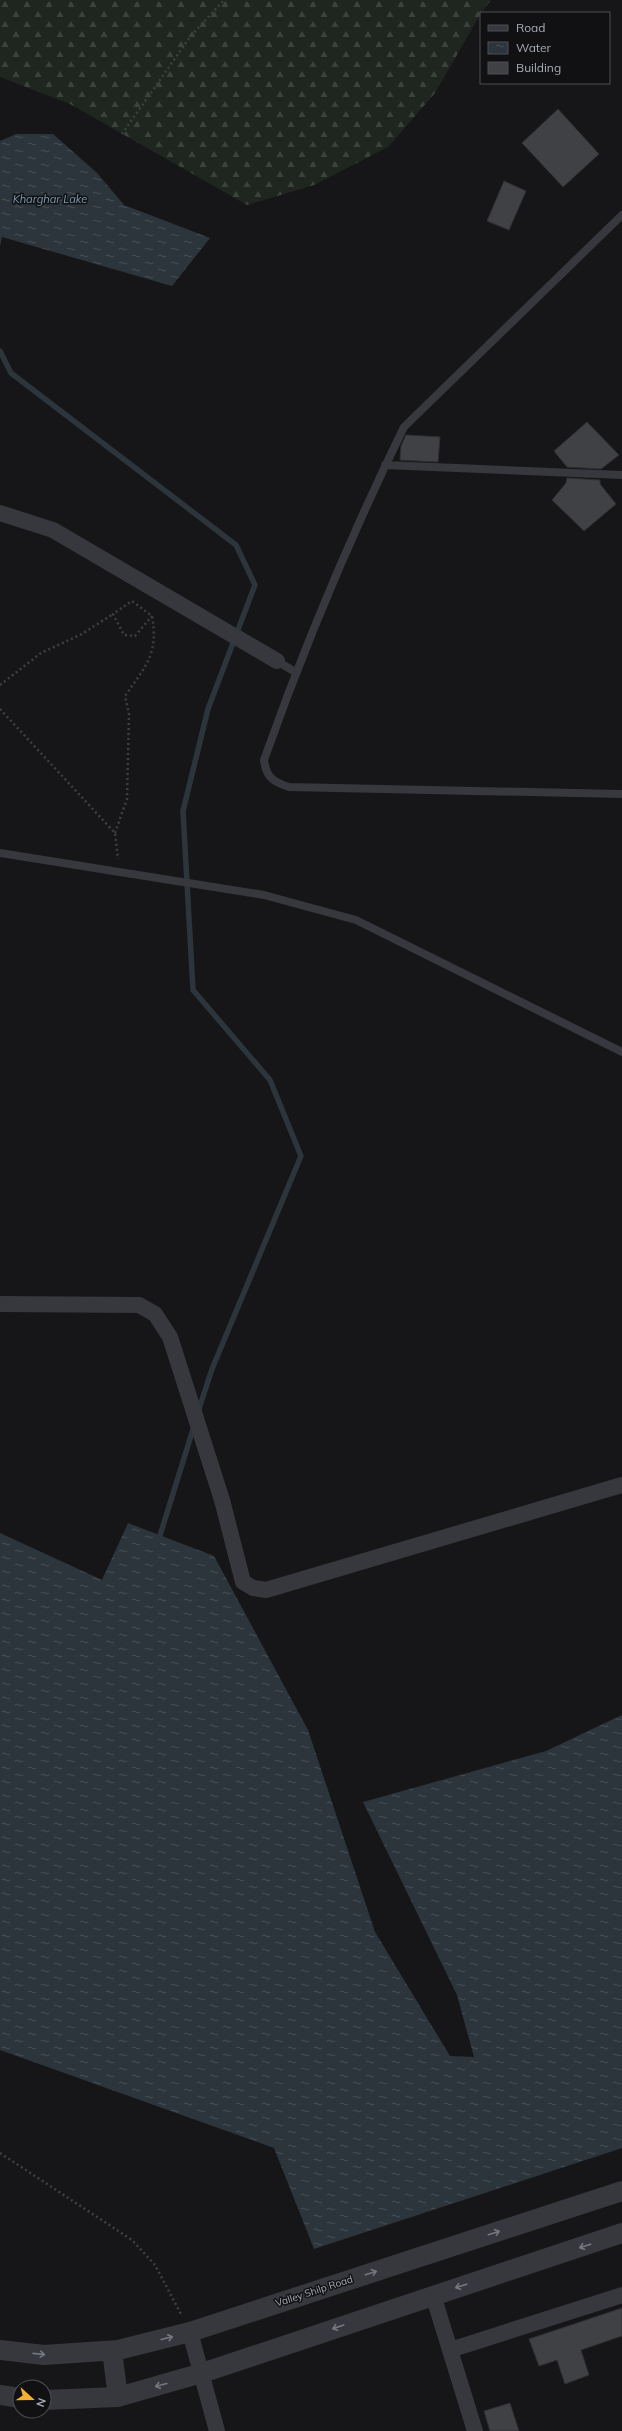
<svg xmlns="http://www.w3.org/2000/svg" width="622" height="2431" viewBox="0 0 622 2431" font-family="Mulish,sans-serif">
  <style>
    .forest { fill: url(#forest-firs) }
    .water { fill: url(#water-ripples) }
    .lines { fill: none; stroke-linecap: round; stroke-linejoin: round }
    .stream { stroke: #2c353c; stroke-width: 5.5 }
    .building { fill: #404145; stroke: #303034 }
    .path { stroke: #3d3f44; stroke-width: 2.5; stroke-dasharray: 2 3; stroke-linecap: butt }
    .service { stroke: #37383d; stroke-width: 8 }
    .minor { stroke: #37383d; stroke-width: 16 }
    .tertiary { stroke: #37383d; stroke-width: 20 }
    .oneway { stroke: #757881 }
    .labels { text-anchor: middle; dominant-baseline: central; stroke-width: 3; stroke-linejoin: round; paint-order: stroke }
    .street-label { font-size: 10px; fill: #a8adb8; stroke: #111113 }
    .water-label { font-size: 11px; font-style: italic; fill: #7f9bb3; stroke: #111113 }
  </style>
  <defs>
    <pattern id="forest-firs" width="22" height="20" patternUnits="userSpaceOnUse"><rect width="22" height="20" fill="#1e261f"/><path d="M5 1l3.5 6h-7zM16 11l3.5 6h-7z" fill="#3c433d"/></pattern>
    <pattern id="water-ripples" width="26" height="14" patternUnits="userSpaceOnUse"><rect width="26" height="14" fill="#2c353c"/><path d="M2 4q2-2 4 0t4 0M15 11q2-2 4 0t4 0" fill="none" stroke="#485056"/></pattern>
  </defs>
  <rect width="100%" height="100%" fill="#161618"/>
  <path class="forest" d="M0 0H491L481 13 435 93 388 147 314 185 247 205 70 104 0 77Z"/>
  <path class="water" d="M16 134H53L97 173 124 205 210 238 172 286 2 237 0 246V141Z
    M128 1523 214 1556 308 1730 375 1932 450 2056 474 2057 457 1995 363 1802 546 1751 622 1715V2148L314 2249 274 2148 0 2050V1533L102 1580Z"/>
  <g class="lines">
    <path class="stream" d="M0 351 11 373 236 545 255 585 208 709 183 811 193 990 270 1080 301 1156 212 1369 198 1412
      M158 1542 194 1426"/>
  </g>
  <path class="building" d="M558 109 599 154 563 187 522 143Z
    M504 181 526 191 509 230 487 221Z
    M587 422 619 455 601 469 567 467 554 451Z
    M406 435 440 437 438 462 400 460 401 446Z
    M567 478 600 480V484L616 504 584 531 552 500 566 483Z
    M622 2308V2336L581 2350 589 2375 565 2384 557 2360 539 2366 529 2339Z
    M510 2403 519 2431H490L484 2411Z"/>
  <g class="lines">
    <path class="path" d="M122 134 190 37 224 0
      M0 685 41 653 82 634 113 614
      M0 709 115 833 118 859
      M115 833 127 799 129 714 125 696C145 667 159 654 152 616L132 601 113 614 124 635 135 636 152 616
      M0 2153 132 2240 155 2265 182 2316"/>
    <path class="service" d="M622 215 404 427C351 535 304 647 264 760 266 777 273 782 289 787L622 794
      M385 465 622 475
      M277 661 295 672
      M0 853 264 895 356 920 622 1052"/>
    <path class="minor" d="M0 513 53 530 277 661
      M0 1304 139 1305 155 1314 170 1337 222 1500 243 1582 253 1588 266 1590 622 1485
      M433 2295 475 2431
      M190 2332 217 2431
      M450 2350 622 2295"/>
    <path class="tertiary" d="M0 2350 44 2355 118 2350 190 2332 622 2191
      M112 2351 118 2397
      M0 2395 20 2398
      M44 2400 118 2397 202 2373 622 2233"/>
  </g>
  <defs><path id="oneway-shaft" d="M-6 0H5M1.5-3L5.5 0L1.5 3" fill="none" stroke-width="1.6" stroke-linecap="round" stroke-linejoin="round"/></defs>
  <g class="oneway">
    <use href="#oneway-shaft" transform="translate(494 2233) rotate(-18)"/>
    <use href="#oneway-shaft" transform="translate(585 2246) rotate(162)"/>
    <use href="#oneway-shaft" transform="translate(371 2273) rotate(-18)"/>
    <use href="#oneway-shaft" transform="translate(461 2286) rotate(162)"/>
    <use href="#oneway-shaft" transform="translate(338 2327) rotate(161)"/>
    <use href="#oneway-shaft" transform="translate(167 2338) rotate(-14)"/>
    <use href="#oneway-shaft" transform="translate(39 2354) rotate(6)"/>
    <use href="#oneway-shaft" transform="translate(161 2385) rotate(165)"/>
  </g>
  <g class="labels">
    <g class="street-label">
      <text transform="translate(314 2291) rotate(-18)">Valley Shilp Road</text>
    </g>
    <g class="water-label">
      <text x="50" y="199">Kharghar Lake</text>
    </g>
  </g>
  <rect x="480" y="12" width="130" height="72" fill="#111113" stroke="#4d4f55"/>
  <rect x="488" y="25" width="20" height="6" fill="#37383d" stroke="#4d4f55"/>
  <text x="516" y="32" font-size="12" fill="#a8adb8">Road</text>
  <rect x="488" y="42" width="20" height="12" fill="url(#water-ripples)" stroke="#4d4f55"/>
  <text x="516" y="52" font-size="12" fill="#a8adb8">Water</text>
  <rect x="488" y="62" width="20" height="12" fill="#404145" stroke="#4d4f55"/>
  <text x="516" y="72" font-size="12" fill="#a8adb8">Building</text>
  <g transform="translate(32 2399) rotate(111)"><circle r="19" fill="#111113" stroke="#4d4f55"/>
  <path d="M0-3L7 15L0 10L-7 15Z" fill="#f2b134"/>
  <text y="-6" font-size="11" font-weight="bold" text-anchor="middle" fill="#a8adb8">N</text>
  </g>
</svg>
